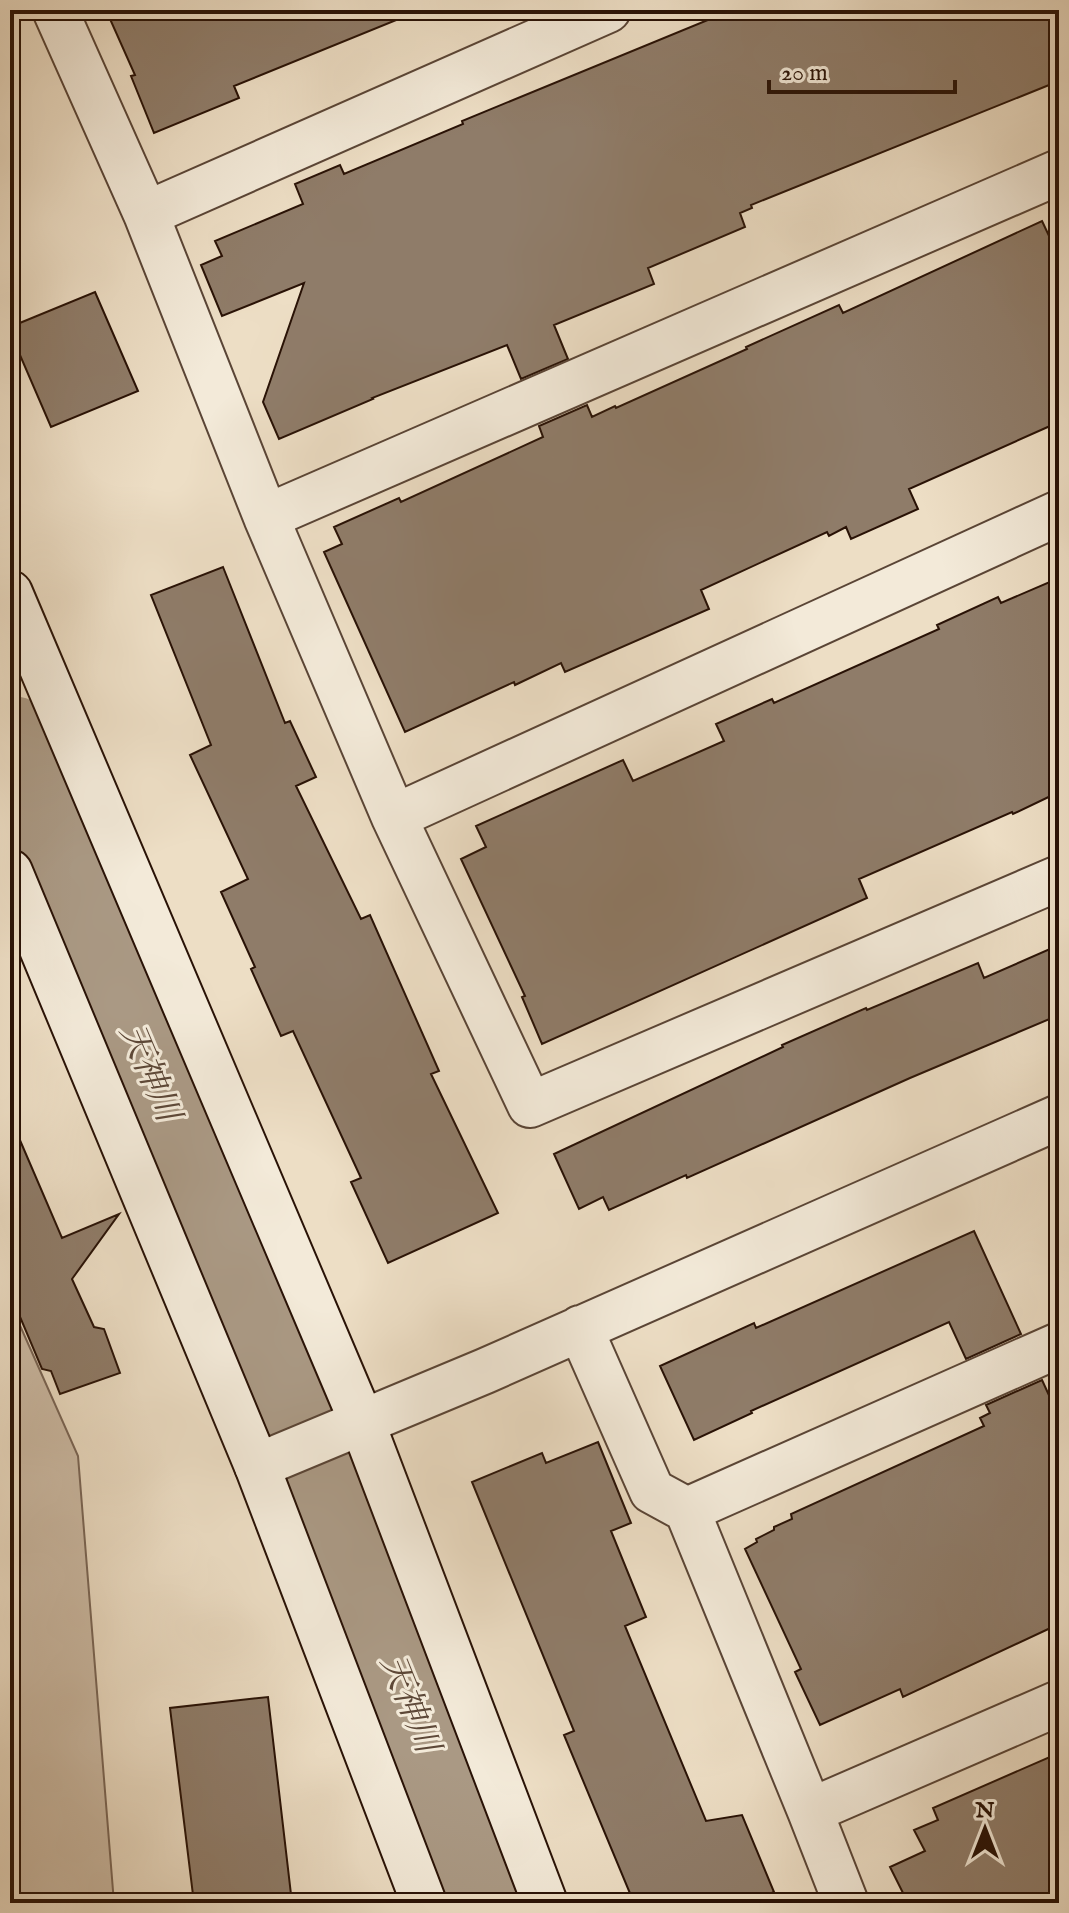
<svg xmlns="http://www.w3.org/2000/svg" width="1069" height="1913" viewBox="0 0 1069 1913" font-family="'IM FELL English','Noto Serif JP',serif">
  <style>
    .green { fill: #ccbba5; stroke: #7a6656; stroke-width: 2 }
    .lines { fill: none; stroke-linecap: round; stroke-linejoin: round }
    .river { stroke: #aa9984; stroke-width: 112 }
    .building { fill: #8f7c69; stroke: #291206; stroke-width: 2 }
    .street-casing { stroke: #5a4536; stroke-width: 48 }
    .secondary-casing { stroke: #291206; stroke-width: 48 }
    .street { stroke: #f3ead9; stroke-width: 44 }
    .secondary { stroke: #f3ead9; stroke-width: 44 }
    .labels { text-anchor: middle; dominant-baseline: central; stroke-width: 6; stroke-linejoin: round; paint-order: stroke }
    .water-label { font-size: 34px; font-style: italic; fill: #5d4838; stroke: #f3ead9 }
  </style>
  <rect width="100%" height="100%" fill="#eddec5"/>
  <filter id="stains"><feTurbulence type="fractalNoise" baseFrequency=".0025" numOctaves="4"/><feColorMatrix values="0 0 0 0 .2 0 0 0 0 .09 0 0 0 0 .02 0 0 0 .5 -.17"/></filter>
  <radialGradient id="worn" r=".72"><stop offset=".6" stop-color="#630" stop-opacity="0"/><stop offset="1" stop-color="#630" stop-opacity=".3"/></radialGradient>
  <path class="green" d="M10 1303 78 1456 114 1903H10Z"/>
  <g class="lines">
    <path class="river" d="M10 752 81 921 288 1393
      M330 1504 487 1903"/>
  </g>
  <path class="building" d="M106 10H415L416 12 234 86 239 98 154 133 131 76 135 75Z
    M732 10H1059V81L751 205 752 208 740 213 745 227 648 268 654 284 554 325 568 359 521 379 507 345 372 398 373 399 279 439 263 402 304 283 222 316 201 265 222 256 215 241 303 204 295 184 340 165 344 174 463 124 462 121Z
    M1042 221 1059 257V422L909 489 918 509 851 539 846 527 829 536 827 532 701 590 709 609 565 672 561 663 515 685 514 682 405 732 324 552 342 544 334 527 399 498 401 502 543 437 539 426 587 405 592 417 615 406 616 408 747 349 746 347 839 305 843 313Z
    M95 292 138 391 51 427 10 332V327Z
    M223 567 285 723 290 721 316 777 296 786 361 919 370 915 439 1071 431 1074 498 1213 388 1263 351 1182 361 1178 293 1031 281 1036 251 969 255 967 221 892 248 879 190 755 211 745 151 595Z
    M1059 578V792L1013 814 1012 812 859 879 867 898 542 1044 522 997 525 996 461 859 486 847 476 826 623 760 633 781 724 741 716 724 772 699 774 703 939 629 937 625 998 597 1001 603Z
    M1059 945V1015L910 1078 687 1178 686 1175 609 1210 603 1197 579 1209 554 1154 783 1047 782 1045 866 1008 867 1010 978 963 984 978Z
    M10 1117 62 1238 119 1214 72 1279 94 1327 104 1329 120 1373 60 1394 51 1371 42 1369 12 1298 19 1291 10 1269Z
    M974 1231 1021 1334 966 1359 949 1322 751 1411 752 1413 694 1440 660 1366 754 1323 756 1328Z
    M1042 1380 1059 1417V1624L903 1697 900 1689 820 1725 795 1672 801 1669 745 1549 757 1542 756 1539 774 1530V1527L792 1519 791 1514 984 1426 980 1418 990 1413 986 1405Z
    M598 1442 631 1523 611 1531 646 1617 625 1626 706 1821 742 1815 774 1892 748 1903H634L564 1735 574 1731 472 1482 542 1453 546 1463Z
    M268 1697 292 1903H194L170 1708Z
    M1059 1753V1903H908L890 1867 925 1851 914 1830 938 1820 933 1808Z"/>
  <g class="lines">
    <defs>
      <path id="street" d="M55 10 146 214 266 517 394 817 530 1105 1059 878
        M146 214 608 10
        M266 517 1059 172
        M394 817 1059 513
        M580 1328 652 1491 687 1510 810 1811 846 1903
        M257 1466 485 1371 1059 1117
        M687 1510 1059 1345
        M810 1811 1059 1703"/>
      <path id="secondary" d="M10 593 362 1422 545 1903
        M10 872 257 1466 424 1903"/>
    </defs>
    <use href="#street" class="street-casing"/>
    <use href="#secondary" class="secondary-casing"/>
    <use href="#street" class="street"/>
    <use href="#secondary" class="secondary"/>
  </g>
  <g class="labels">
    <g class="water-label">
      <text transform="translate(149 1073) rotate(67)">天神川</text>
      <text transform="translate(409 1704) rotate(68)">天神川</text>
    </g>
  </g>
  <rect width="1069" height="1913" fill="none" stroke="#eddec5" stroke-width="40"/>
  <rect x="12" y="12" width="1045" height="1889" fill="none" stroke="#291206" stroke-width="4"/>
  <rect x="20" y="20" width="1029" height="1873" fill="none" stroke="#291206" stroke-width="2"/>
  <g transform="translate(985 1829)" stroke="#f3ead9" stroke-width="6" paint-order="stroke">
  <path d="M0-6L14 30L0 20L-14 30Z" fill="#291206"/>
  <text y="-12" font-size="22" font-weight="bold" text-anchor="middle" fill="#291206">N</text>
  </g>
  <path d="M769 80v12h186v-12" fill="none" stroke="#291206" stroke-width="4"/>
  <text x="781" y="80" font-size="24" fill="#291206" stroke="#f3ead9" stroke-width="6" paint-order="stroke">20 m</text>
  <rect width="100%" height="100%" filter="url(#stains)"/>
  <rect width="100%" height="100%" fill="url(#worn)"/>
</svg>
